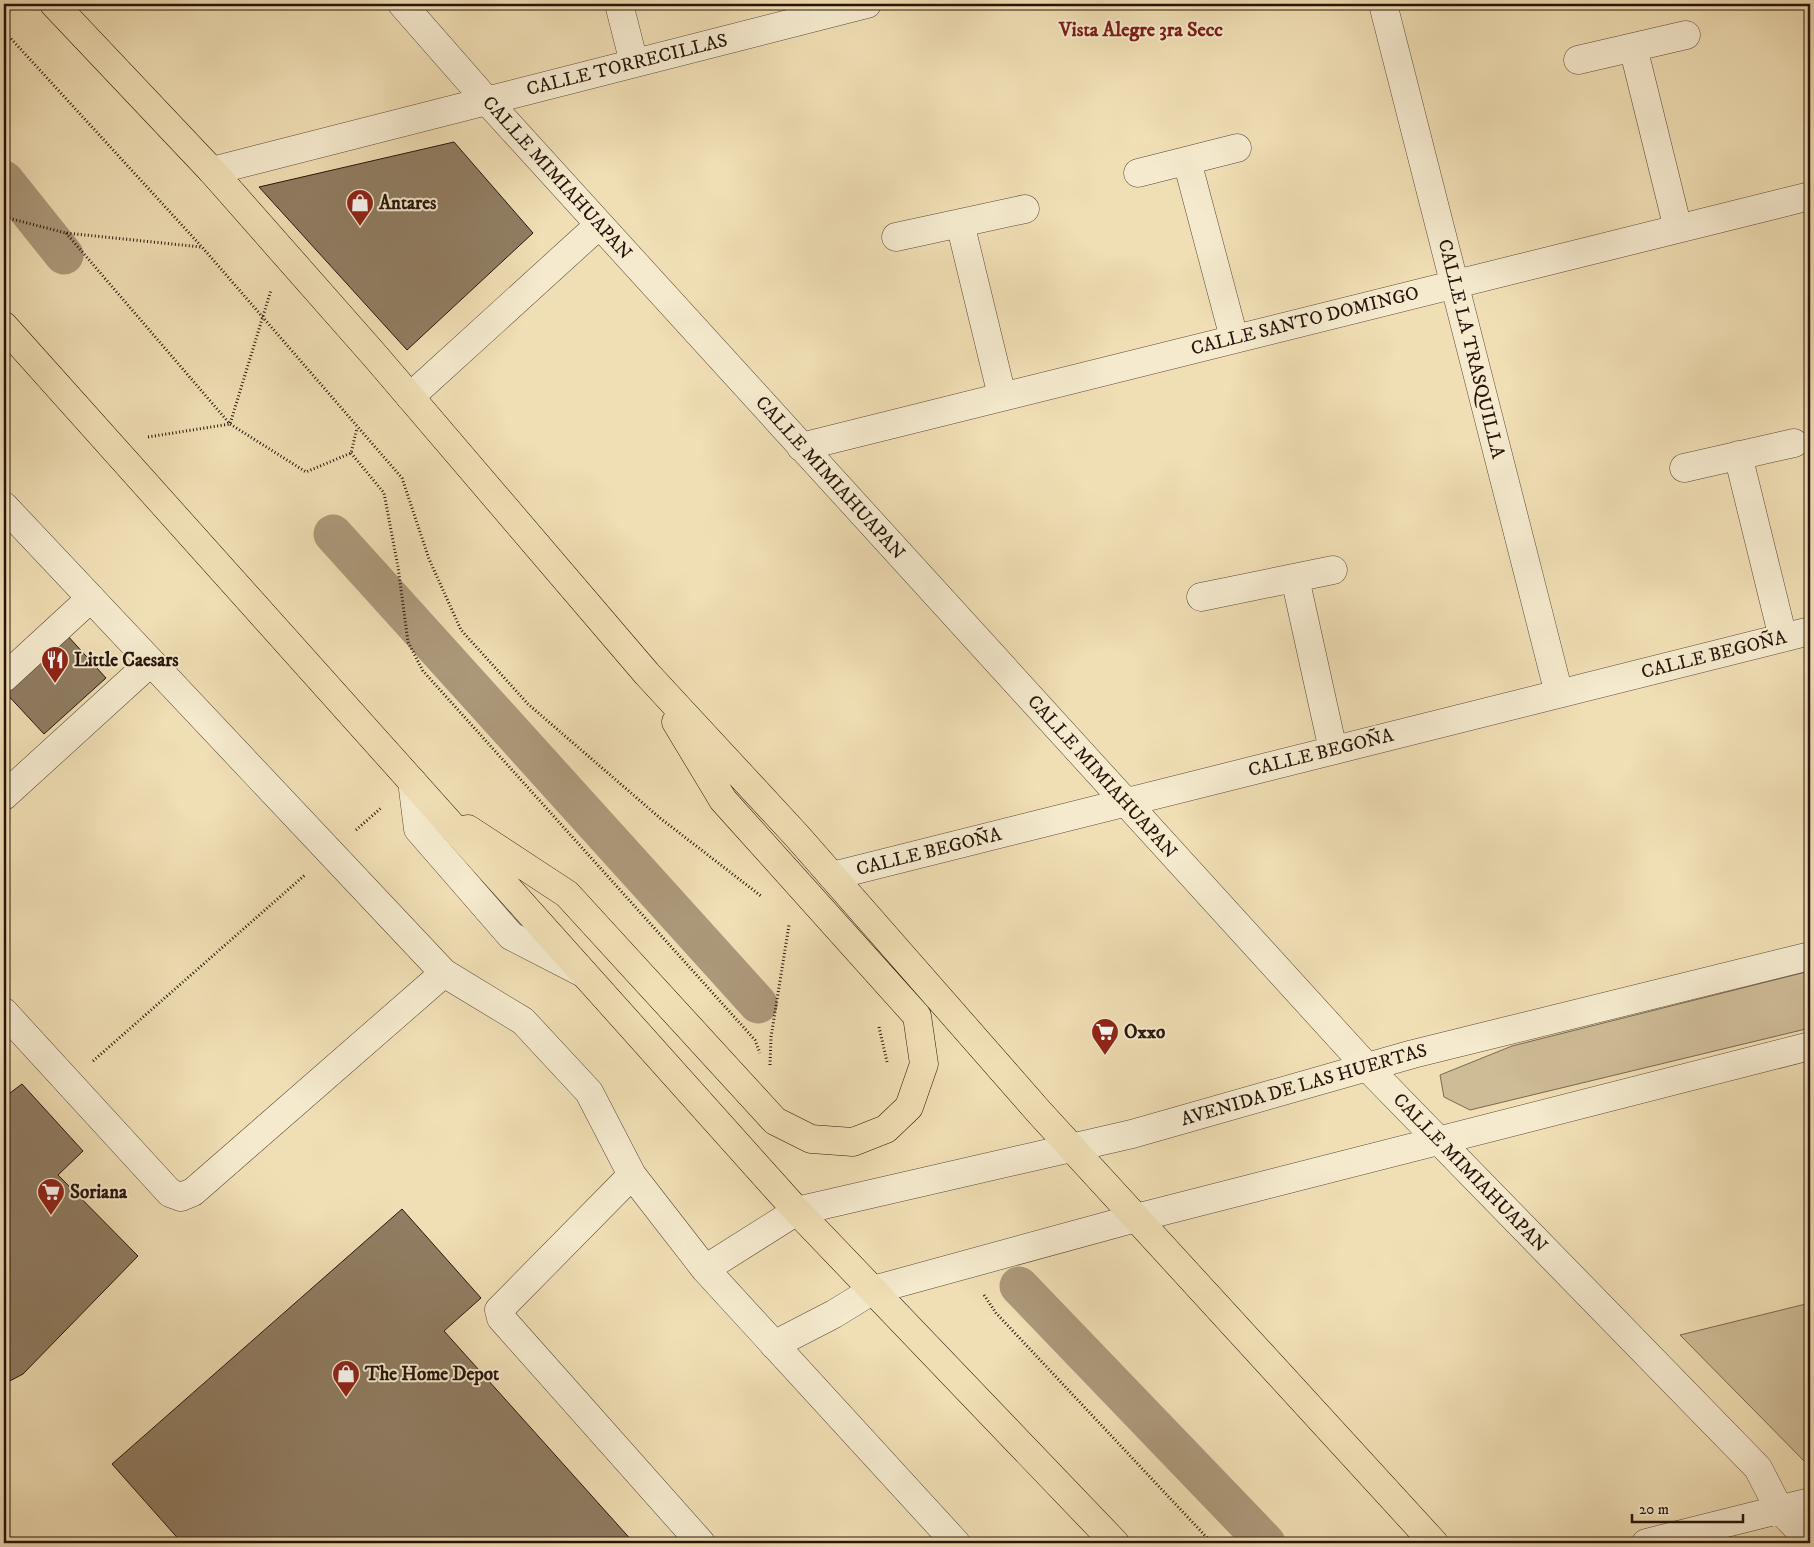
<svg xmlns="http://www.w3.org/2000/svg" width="1814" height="1547" viewBox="0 0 1814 1547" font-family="'IM FELL DW Pica',serif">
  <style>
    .green { fill: #cebc97; stroke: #7a6850 }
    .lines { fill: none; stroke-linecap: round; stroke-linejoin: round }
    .canal { stroke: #ac997a; stroke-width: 39 }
    .building { fill: #907d62; stroke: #27140a }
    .minor-casing { stroke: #594634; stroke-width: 29 }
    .major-casing { stroke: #27140a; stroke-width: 29 }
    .path { stroke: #27140a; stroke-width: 3; stroke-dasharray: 1 2.5; stroke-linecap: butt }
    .minor { stroke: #f5eace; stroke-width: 28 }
    .major { stroke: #f0deb4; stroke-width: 28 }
    .labels { text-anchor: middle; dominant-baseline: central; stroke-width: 4; stroke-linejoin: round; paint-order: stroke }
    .street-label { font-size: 19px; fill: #27140a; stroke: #f5eace }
    .poi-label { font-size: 19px; font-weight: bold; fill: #27140a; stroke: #f5eace; text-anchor: start }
    .neighbourhood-label { font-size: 20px; font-weight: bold; fill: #7a1f14; stroke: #f5eace }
  </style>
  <rect width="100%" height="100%" fill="#f0deb4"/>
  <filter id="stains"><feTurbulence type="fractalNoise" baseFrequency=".004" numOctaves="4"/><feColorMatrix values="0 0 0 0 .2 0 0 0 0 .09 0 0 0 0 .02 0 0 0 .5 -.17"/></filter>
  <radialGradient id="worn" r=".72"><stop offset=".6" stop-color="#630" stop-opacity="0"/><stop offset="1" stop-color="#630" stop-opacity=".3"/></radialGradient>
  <path class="green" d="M1810 971V1028L1470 1110 1444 1097 1440 1075 1512 1046Z
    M1810 1303V1467L1680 1335Z"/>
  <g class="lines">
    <path class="canal" d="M4 180 64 255
      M333 534 758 1004
      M1019 1286 1266 1543"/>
  </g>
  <path class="building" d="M454 142 533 233 407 350 259 187Z
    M66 634 106 678 44 734 4 691Z
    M22 1084 83 1151 58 1175 138 1256 23 1374 4 1384V1094L6 1096Z
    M402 1209 481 1298 444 1331 634 1543H182L112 1464Z"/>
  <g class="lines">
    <defs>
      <path id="minor" d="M402 4 487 101 1367 1067 1758 1468 1779 1509 1810 1541
        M619 4 634 63
        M1383 4 1559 694
        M1633 47 1678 229
        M1578 60 1686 35
        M1187 161 1234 338
        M212 171 867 4
        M1138 173 1237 148
        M960 223 1002 396
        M896 237 1025 209
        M410 397 599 225
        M801 447 1810 196
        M1738 455 1783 638
        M1684 468 1794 443
        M4 506 444 973 523 1021 589 1092 632 1175 705 1269 956 1543
        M1295 578 1333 750
        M1201 597 1333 570
        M4 678 91 598
        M412 781 418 829 511 936 583 973
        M4 796 151 662
        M832 876 1810 631
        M4 1012 170 1193 181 1197 193 1192 444 973
        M632 1175 499 1310 501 1318 701 1543
        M705 1269 797 1211 1132 1134 1413 1054 1810 956
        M774 1345 834 1314 873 1290 1136 1218 1810 1046
        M1646 1543 1810 1502"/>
      <path id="major" d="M54 4 212 171 376 357 647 674 797 836 1039 1112 1434 1543
        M4 326 797 1211 1115 1543
        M468 829 567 894 775 1121 811 1139 853 1142 886 1129 909 1107 924 1064 917 1016 723 800 676 722"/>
    </defs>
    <use href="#minor" class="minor-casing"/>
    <use href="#major" class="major-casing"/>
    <path class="path" d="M4 31 202 247 402 478 429 559 461 630 528 704 660 818 761 896
      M4 214 8 218 66 233 201 247
      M66 233 230 424 306 472 351 453 357 428
      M148 437 230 424 271 290
      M351 453 384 493 398 567 408 642 423 671 755 1040 760 1053
      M356 830 381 808
      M879 1027 887 1062
      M93 1061 306 874
      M770 1065 771 1037 789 925
      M984 1295 996 1313 1212 1543"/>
    <use href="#minor" class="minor"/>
    <use href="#major" class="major"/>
  </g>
  <defs>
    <symbol id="shop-pin" viewBox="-11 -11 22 30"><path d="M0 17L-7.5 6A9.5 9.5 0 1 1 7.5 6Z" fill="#8f2418" stroke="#f5eace"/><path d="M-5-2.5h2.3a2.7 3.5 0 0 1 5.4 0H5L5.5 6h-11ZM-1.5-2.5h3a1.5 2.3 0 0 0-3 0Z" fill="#fff"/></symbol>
    <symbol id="restaurant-pin" viewBox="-11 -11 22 30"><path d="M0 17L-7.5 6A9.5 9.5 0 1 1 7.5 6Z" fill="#8f2418" stroke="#f5eace"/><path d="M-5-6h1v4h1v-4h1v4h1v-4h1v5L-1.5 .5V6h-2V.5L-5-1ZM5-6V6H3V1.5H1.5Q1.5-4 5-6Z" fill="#fff"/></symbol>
    <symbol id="supermarket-pin" viewBox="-11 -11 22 30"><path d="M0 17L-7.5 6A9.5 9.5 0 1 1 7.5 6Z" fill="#8f2418" stroke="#f5eace"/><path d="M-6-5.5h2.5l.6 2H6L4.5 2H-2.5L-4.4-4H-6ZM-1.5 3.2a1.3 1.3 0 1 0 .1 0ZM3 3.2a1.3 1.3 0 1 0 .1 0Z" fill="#fff"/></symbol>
  </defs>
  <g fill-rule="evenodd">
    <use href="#shop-pin" x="344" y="187" width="32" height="43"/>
    <use href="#restaurant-pin" x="39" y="644" width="32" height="43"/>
    <use href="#supermarket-pin" x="1089" y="1016" width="32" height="43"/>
    <use href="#supermarket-pin" x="35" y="1176" width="32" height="43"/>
    <use href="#shop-pin" x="330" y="1358" width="32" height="43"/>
  </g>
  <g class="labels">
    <g class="street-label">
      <text transform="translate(627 65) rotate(-14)">CALLE TORRECILLAS</text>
      <text transform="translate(557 178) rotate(48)">CALLE MIMIAHUAPAN</text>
      <text transform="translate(1305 321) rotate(-14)">CALLE SANTO DOMINGO</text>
      <text transform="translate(1471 349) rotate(76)">CALLE LA TRASQUILLA</text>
      <text transform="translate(830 478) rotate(48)">CALLE MIMIAHUAPAN</text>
      <text transform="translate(1714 655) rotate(-14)">CALLE BEGOÑA</text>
      <text transform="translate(1321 753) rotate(-14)">CALLE BEGOÑA</text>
      <text transform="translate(1102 777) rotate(48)">CALLE MIMIAHUAPAN</text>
      <text transform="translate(929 852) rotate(-14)">CALLE BEGOÑA</text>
      <text transform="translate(1304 1085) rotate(-16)">AVENIDA DE LAS HUERTAS</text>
      <text transform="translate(1470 1173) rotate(46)">CALLE MIMIAHUAPAN</text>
    </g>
    <g class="poi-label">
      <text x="379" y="203">Antares</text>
      <text x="74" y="660">Little Caesars</text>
      <text x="1124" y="1032">Oxxo</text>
      <text x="70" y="1192">Soriana</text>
      <text x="365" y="1374">The Home Depot</text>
    </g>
    <g class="neighbourhood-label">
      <text x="1141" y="30">Vista Alegre 3ra Secc</text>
    </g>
  </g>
  <rect width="1814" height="1547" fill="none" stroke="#f0deb4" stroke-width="20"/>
  <rect x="5" y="5" width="1804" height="1537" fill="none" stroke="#27140a" stroke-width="2.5"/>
  <rect x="10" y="10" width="1794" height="1527" fill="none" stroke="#27140a"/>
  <path d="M1632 1514v8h111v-8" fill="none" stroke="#27140a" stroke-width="2.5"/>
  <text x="1639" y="1514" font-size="15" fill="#27140a" stroke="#f5eace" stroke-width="4" paint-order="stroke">20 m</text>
  <rect width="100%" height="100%" filter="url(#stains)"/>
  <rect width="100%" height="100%" fill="url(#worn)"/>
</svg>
